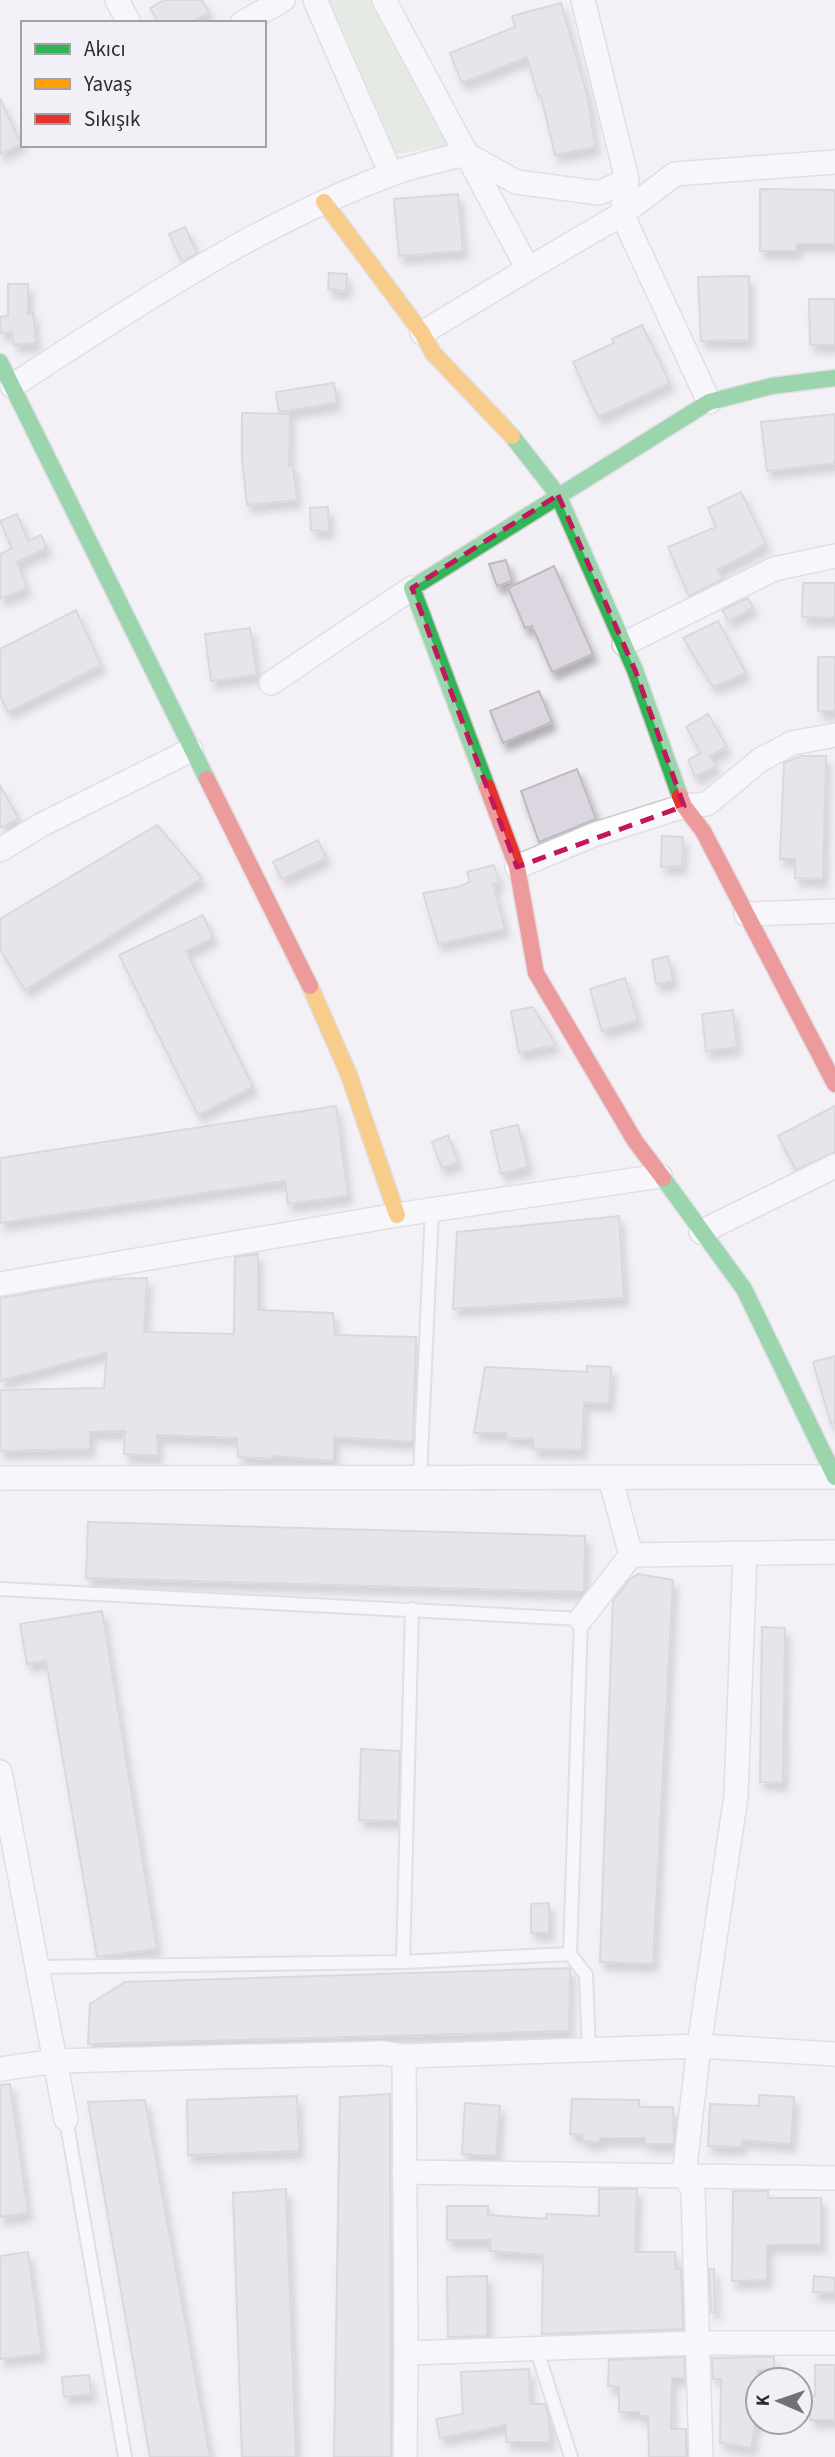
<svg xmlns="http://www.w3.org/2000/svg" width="835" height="2457" viewBox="0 0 835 2457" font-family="'Source Sans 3',sans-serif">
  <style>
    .green { fill: #d8e3d1 }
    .building { fill: #dcd6e1; stroke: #bdbbbe; stroke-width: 2; filter: url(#shadow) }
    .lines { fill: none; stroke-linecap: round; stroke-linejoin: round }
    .lane-casing { stroke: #cbcacd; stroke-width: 16 }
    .street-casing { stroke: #cbcacd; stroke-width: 26 }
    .fast-casing { stroke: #cbcacd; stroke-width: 19 }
    .slow-casing { stroke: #cbcacd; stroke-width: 19 }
    .jam-casing { stroke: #cbcacd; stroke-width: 19 }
    .lane { stroke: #fdfdfe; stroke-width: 12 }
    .street { stroke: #fdfdfe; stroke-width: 23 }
    .fast { stroke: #30b455; stroke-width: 16 }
    .slow { stroke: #ff9f0a; stroke-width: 16 }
    .jam { stroke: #e5322d; stroke-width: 16 }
    .marked { fill: none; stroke: #c2185b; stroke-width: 5; stroke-dasharray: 14 9; stroke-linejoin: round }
  </style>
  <defs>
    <filter id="shadow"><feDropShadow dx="4.5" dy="8" stdDeviation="3.5" flood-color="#0004"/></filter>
  </defs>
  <rect width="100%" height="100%" fill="#f3f0f5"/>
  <path class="green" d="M326 0H375L448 146 396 154Z"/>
  <path class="building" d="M164 0H202L209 12 190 23H159L150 8Z
    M561 3 588 98 595 147 555 155 541 96H538L527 57 462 83 450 53 515 27 512 16Z
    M0 98 21 144 0 154Z
    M760 189 835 190V244H797V251H760Z
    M458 194 463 251 399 256 394 199Z
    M185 227 197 253 182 262 169 234Z
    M329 273 347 274 346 291 328 289Z
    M749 276V340L701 341 698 277Z
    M8 284H28V314L33 313 36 343 14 345 12 332 0 333V317L8 316Z
    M809 299H835V345H810Z
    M642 325 670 383 598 417 573 362 614 343 612 339Z
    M334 383 337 403 279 412 276 392Z
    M242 413 290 414 289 466H293L297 500 247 505 242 458Z
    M835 414V463L767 471 761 422Z
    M741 492 766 544 717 570 723 579 689 596 668 547 716 527 708 508Z
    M328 507 329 531 311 530 310 508Z
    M17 514 28 541 41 535 47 548 17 562 27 588 0 599V554L12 548 0 521Z
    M506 560 512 581 497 586 489 564Z
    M554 566 593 654 552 672 532 626 525 628 508 588Z
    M803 583H835V618L802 617Z
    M748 598 753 607 729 621 722 610Z
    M76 610 101 665 8 712 0 696V649Z
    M718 621 746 673 713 687 683 638Z
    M250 628 257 675 211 681 205 634Z
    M818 657H835V711H818Z
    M539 691 552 722 503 743 490 711Z
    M708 714 727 747 710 756 716 766 695 777 688 760 701 753 686 727Z
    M801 756H826L823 879 795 878V859H780L784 763Z
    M577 769 596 819 539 842 521 791Z
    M0 785 19 819 0 828Z
    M157 825 202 878 25 990 0 949V919Z
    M662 836 683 837 682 866 661 867Z
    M318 840 326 858 282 879 273 862Z
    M494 865 499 883 493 884 505 929 438 944 423 893 458 887 470 882 467 872Z
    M203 915 213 938 186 951 253 1087 198 1115 119 955Z
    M668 956 673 981 656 984 652 960Z
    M625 978 638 1020 602 1031 590 989Z
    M533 1007 556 1045 519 1053 511 1011Z
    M733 1010 737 1047 706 1051 702 1014Z
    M336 1106 348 1196 288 1204 285 1181 0 1223V1158Z
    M835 1106V1152L796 1170 778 1136Z
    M518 1125 528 1167 501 1174 491 1131Z
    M448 1135 458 1162 442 1168 432 1142Z
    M619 1216 624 1298 453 1309 457 1232Z
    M258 1254V1310L333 1313 335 1335 416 1337 413 1442 334 1437V1461L273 1456V1459L238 1457 237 1438 157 1435 158 1456 124 1454 125 1431 90 1432V1449L0 1451V1390L104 1388 107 1352 0 1381V1298L111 1279 147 1278 144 1332 234 1334 235 1257Z
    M835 1356V1423L831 1424 813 1362Z
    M587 1366 611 1367 609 1404 584 1402 582 1450 533 1449V1439L507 1438 506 1433H474L485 1367 587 1372Z
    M88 1522 585 1536 584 1592 86 1578Z
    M638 1574 673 1580 653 1964 600 1962 613 1601 630 1579Z
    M102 1611 157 1949 97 1957 46 1661 27 1664 20 1624Z
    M762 1627 785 1628 783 1783 760 1782Z
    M361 1749 400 1751 398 1821 359 1820Z
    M549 1903V1933H531V1904Z
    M570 1968 569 2031 88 2044 90 2004 125 1982Z
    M10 2084 28 2213 0 2217V2085Z
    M390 2094 391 2457H334L340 2097Z
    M759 2095 794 2097 791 2144 742 2140 741 2147 708 2146 710 2104 759 2106Z
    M297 2096 299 2151 188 2155 187 2100Z
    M572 2099 639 2100V2107H673L674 2144H645V2138H600V2142L582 2141 583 2135 570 2134Z
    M145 2100 210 2457H150L88 2102Z
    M465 2103 500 2106 496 2156 462 2154Z
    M286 2189 296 2457H242L233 2193Z
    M599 2189H637L635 2252H675V2269H681L683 2329 542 2334 543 2255 490 2251 491 2240H447V2206H488V2215L546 2219V2214L599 2216Z
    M733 2191H768V2198H821V2245H767V2280L732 2281Z
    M28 2252 42 2354 0 2359V2256Z
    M709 2269H714L715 2312H711Z
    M487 2276V2336L448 2337 447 2277Z
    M814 2276 835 2278V2293L813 2292Z
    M684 2357 685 2378H672L671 2429H686V2457H649L648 2416H639V2412H619V2387L608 2386 609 2360Z
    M757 2357H774V2369L758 2370V2424H755L751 2448 720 2443 721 2379H713L712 2358Z
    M815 2365H835V2420H810V2396H815Z
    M529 2369 530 2404H545L549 2418 550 2442H506V2425L440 2438 436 2419 463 2414 461 2372Z
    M89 2375 91 2394 64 2397 62 2377Z"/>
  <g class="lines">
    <defs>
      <path id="lane" d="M420 1477 432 1209
        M0 1589 581 1619 570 1954 403 1962 39 1967
        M570 1954 586 1975 589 2050
        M403 1962 412 1609
        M66 2119 125 2457
        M537 2351 571 2457"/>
      <path id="street" d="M117 0 129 23
        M315 0 391 174
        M384 0 528 269 622 214 675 174 835 162
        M583 0 627 180 622 214 709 402
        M242 23 283 0
        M422 333 528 269
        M12 386C134 307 253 226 389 175 414 165 441 160 466 154L516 182 599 193 627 180
        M624 644 774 569 835 556
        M271 683 412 588
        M0 850 43 824 191 750
        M517 867 593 835 684 806 707 804 760 760 792 743 835 735
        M746 914 835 911
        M701 1232 835 1166
        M0 1284 397 1215 660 1176
        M610 1477 631 1555
        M0 1478 834 1477
        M581 1619 631 1555 835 1552
        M0 1772 66 2119
        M0 2069 56 2061 383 2053 404 2056
        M404 2172 835 2178
        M406 2353 404 2056 699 2046 835 2054
        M405 2457 406 2353 697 2343H835
        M701 2457 693 2191 684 2175 699 2046 736 1796 745 1553"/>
      <path id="fast" d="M0 362 207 779
        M512 436 558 495 635 670 680 796
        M487 787 412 588 709 402 772 386 835 378
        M663 1178 744 1289 835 1477"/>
      <path id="slow" d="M324 202 422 333 433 353 512 436
        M310 986 349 1075 397 1215"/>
      <path id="jam" d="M207 779 310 986
        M487 787 517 867 536 973 635 1141 663 1178
        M680 796 684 806 703 831 835 1084"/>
    </defs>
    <use href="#lane" class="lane-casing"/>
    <use href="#street" class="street-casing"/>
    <use href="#fast" class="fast-casing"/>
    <use href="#slow" class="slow-casing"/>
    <use href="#jam" class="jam-casing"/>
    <use href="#lane" class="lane"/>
    <use href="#street" class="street"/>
    <use href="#fast" class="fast"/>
    <use href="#slow" class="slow"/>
    <use href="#jam" class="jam"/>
  </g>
  <path d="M0 0H835V2457H0ZM558 495 635 670 684 806 517 867 412 588Z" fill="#f3f0f5" fill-opacity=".55" fill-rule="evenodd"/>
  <path class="marked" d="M558 495 635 670 684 806 517 867 412 588Z"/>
  <rect x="21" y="21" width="245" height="126" fill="#f3eff6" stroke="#a4a1a6" stroke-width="2"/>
  <rect x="35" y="44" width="35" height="10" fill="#30b455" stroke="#a4a1a6" stroke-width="2"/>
  <text x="84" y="56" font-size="21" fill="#2d2c2f">Akıcı</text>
  <rect x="35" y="79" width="35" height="10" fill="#ff9f0a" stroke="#a4a1a6" stroke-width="2"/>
  <text x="84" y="91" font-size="21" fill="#2d2c2f">Yavaş</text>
  <rect x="35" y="114" width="35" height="10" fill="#e5322d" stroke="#a4a1a6" stroke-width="2"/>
  <text x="84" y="126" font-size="21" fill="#2d2c2f">Sıkışık</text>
  <g transform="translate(779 2401) rotate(272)"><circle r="33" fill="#f3eff6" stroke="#a4a1a6" stroke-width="2"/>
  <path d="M0-5L12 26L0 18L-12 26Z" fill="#727174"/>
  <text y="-10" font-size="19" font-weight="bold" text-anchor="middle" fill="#2d2c2f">K</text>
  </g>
</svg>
